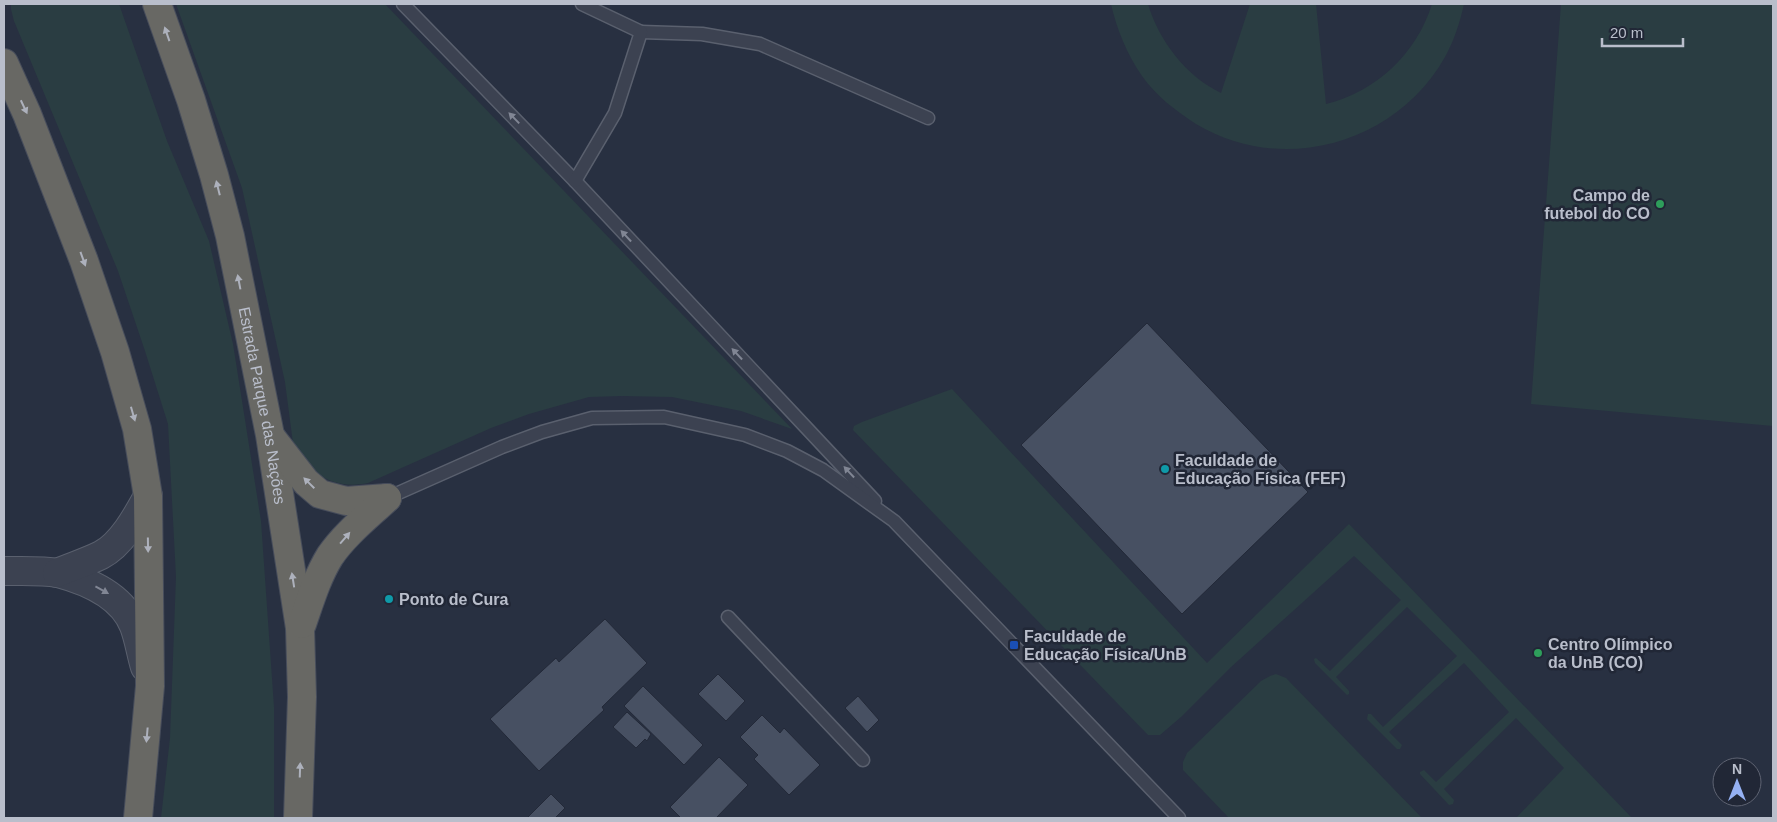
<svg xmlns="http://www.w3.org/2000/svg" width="1777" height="822" viewBox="0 0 1777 822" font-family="Helvetica,sans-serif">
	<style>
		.green { fill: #2a3d42 }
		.building { fill: #475062; stroke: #232938 }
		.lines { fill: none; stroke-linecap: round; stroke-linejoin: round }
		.service-casing { stroke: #5a606e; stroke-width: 15 }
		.tertiary-casing { stroke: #5a606e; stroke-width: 30 }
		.trunk-casing { stroke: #474d5b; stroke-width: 30 }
		.service { stroke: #3c4251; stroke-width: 12 }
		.tertiary { stroke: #3c4251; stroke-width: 28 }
		.trunk { stroke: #686864; stroke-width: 28 }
		.oneway { fill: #adb1bc }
		.oneway2 { fill: #818694 }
		.leisure-dot { fill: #2e9e5b; stroke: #212736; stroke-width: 2 }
		.culture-dot { fill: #0f9aa8; stroke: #212736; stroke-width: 2 }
		.transit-dot { fill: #1a4fb4; stroke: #212736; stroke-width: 2 }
		.labels { text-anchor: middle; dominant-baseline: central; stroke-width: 5; stroke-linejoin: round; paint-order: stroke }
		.poi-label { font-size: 16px; font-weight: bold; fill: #b9becb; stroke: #212736; text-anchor: start }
		.street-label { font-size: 16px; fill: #b9becb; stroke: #212736 }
	</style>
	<rect width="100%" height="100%" fill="#283041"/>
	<!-- green -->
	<g class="green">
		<polygon points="11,4 119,4 167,141 209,241 233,344 261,521 274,707 274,818 161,818 170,738 176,577 168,424 145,351 118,271 14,21 11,9"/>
		<path d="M176,4H385L792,429L741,411L672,397L622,396L589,397L529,414L491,428L368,483C334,490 307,474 293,443L285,382L242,188Z"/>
		<path d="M1111,4H1148C1159,41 1186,76 1221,93L1250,4H1316L1326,104C1376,92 1417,53 1432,4H1464C1460,22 1454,41 1445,57C1396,144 1282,176 1196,124C1176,111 1156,96 1142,76C1127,54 1117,30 1111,4Z"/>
		<polygon points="1561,4 1773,4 1773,426 1531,404"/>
		<polygon points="952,389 1207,663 1349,524 1632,818 1516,818 1564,768 1516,718 1444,789 1454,800 1453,804 1449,805 1420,774 1420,772 1424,770 1436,782 1509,712 1464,663 1389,732 1402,745 1400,749 1397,749 1367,719 1368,714 1371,714 1383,727 1457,656 1407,607 1336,677 1349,691 1349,694 1347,695 1315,663 1314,659 1316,658 1330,671 1401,600 1354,556 1230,668 1181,717 1160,735 1148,735 853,430 854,426 862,422"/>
		<polygon points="1276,674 1286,678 1422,818 1229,818 1183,770 1183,762 1187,753 1261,681 1270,676"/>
	</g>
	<!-- building -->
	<g class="building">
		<polygon points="1147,323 1308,492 1182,614 1021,445"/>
		<polygon points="605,619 647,663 602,707 604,710 539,771 490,719 556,658 559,662"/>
		<polygon points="718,674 745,701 726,721 698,694"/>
		<polygon points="643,686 703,745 684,765 624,706"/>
		<polygon points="858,696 879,720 867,732 845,708"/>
		<polygon points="627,712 651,734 647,741 645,739 636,748 613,727"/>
		<polygon points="762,715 780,733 784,728 820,765 789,795 754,759 758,755 740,737"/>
		<polygon points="719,757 748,785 716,818 681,818 670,807"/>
		<polygon points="551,794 565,808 555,818 527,818"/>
	</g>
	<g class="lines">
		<defs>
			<g id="service">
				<polyline points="403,4 575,181 875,501"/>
				<polyline points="641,32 702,34 760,44 928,118"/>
				<polyline points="575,181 615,113 641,32 582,4"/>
				<polyline points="387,498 502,447 542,432 592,418 664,417 745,435 787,451 823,470 894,521 1179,818"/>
				<polyline points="728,617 863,760"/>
			</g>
			<g id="tertiary">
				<path d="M4,571C20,571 42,570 58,573C88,581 122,595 134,626C139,639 141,654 145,667"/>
				<path d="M57,573C71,567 87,562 101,555C122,544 137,516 148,496"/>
			</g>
			<g id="trunk">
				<path id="s1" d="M157,4L191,100L214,175L230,236L270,435L300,628L302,697L298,818"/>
				<polyline points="4,63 27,114 84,261 115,352 137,429 148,496 150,686 138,818"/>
				<polyline points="271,437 306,482 320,494 346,501 387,498"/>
				<path d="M302,624C310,601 317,577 330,556C345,534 368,516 387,498"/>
			</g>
		</defs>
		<!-- service casing -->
		<use href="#service" class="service-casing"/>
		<!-- tertiary casing -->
		<use href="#tertiary" class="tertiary-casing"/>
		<!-- trunk casing -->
		<use href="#trunk" class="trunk-casing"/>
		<!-- service -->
		<use href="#service" class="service"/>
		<!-- tertiary -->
		<use href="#tertiary" class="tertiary"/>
		<!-- trunk -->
		<use href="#trunk" class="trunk"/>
	</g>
	<!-- one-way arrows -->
	<defs><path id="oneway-solid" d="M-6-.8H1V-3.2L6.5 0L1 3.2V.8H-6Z" transform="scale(1.25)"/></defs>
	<g class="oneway">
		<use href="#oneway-solid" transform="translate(167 34) rotate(-109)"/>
		<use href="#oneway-solid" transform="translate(24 107) rotate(65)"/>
		<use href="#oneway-solid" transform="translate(218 188) rotate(-104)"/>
		<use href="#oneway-solid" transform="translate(83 259) rotate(70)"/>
		<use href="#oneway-solid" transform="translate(239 282) rotate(-101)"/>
		<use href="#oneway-solid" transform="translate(133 414) rotate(74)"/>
		<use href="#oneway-solid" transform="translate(309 483) rotate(-135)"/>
		<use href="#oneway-solid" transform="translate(345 538) rotate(-49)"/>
		<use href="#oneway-solid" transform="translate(148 545) rotate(89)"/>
		<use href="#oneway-solid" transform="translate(293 580) rotate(-99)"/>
		<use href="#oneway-solid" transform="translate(147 735) rotate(95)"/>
		<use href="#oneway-solid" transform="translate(300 770) rotate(-88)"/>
	</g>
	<g class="oneway2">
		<use href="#oneway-solid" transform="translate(514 118) rotate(-134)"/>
		<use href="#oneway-solid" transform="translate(626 236) rotate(-133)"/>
		<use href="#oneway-solid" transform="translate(737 354) rotate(-133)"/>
		<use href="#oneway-solid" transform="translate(849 472) rotate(-133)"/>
		<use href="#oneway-solid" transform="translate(102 590) rotate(29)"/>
	</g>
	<!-- markers -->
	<g class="leisure-dot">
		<circle cx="1660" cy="204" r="5"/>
		<circle cx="1538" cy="653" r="5"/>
	</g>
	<g class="culture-dot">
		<circle cx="1165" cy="469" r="5"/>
		<circle cx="389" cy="599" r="5"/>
	</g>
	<rect class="transit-dot" x="1009" y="640" width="10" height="10" rx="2.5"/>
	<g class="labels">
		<!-- poi labels -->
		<g class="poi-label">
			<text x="1650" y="195" text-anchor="end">Campo de<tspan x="1650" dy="18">futebol do CO</tspan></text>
			<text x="1175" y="460">Faculdade de<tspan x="1175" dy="18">Educação Física (FEF)</tspan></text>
			<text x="399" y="599">Ponto de Cura</text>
			<text x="1024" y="636">Faculdade de<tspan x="1024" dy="18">Educação Física/UnB</tspan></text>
			<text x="1548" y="644">Centro Olímpico<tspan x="1548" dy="18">da UnB (CO)</tspan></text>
		</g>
		<!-- street labels -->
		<g class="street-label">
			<text stroke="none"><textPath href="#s1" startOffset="416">Estrada Parque das Nações</textPath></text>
		</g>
	</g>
	<!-- border -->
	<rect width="1777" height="822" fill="none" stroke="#b9becb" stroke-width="10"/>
	<!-- north arrow -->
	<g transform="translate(1737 782)"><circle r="24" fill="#212736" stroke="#5e6372"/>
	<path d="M0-4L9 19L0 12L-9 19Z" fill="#95b1f3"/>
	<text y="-8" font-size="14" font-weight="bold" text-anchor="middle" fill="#b9becb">N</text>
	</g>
	<!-- scale -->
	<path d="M1602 38v8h81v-8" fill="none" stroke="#b9becb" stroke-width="2.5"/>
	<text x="1610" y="38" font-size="15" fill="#b9becb" stroke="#212736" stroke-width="4" paint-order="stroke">20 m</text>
</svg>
